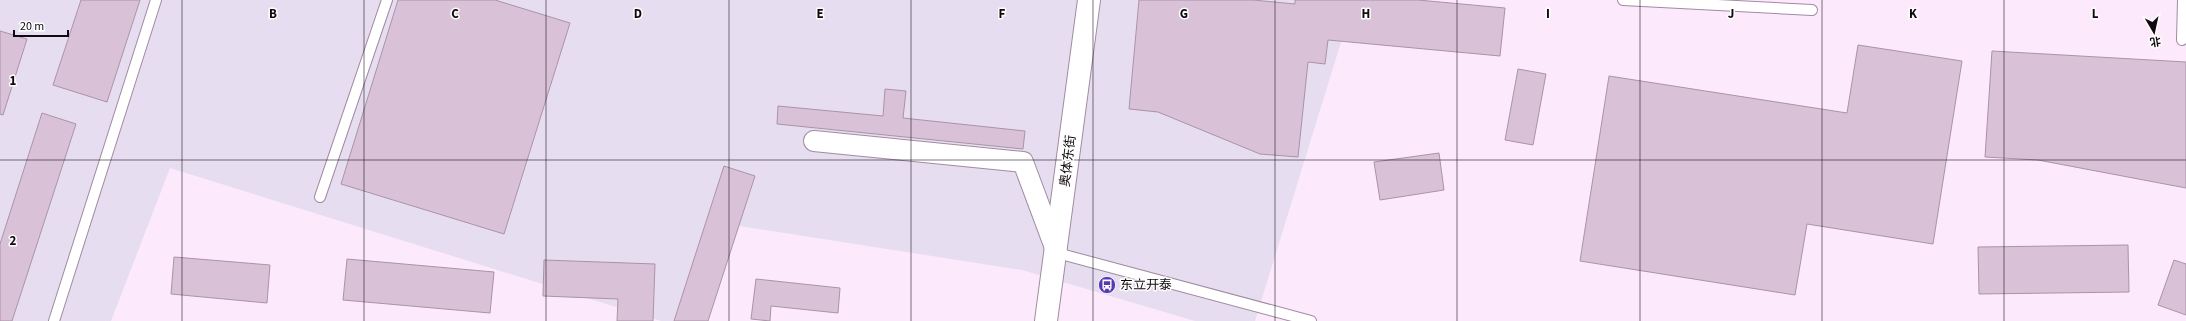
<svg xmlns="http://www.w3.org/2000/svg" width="2186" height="321" viewBox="0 0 2186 321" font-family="'Source Sans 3','Noto Sans SC',sans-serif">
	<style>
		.industrial { fill: #e7ddf1 }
		.building { fill: #d9c1d7; stroke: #aa93a8 }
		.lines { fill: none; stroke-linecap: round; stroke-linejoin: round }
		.service-casing { stroke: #a18ba0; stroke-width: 12 }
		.minor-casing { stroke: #a18ba0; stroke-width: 22 }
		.secondary-casing { stroke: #a18ba0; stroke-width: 24 }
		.service { stroke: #fff; stroke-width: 10 }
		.minor { stroke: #fff; stroke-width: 20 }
		.secondary { stroke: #fff; stroke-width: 22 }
		.grid { fill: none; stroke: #110910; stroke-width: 1; stroke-opacity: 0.55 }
		.labels { text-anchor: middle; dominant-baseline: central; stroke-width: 3; stroke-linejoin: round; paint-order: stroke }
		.street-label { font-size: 13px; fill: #110910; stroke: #fdfdfd }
		.poi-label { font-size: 13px; fill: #110910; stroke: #fdfdfd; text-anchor: start }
		.grid-label { font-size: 13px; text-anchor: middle; font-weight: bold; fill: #110910; stroke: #fdfdfd; stroke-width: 3; stroke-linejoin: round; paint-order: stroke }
	</style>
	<rect width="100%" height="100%" fill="#fce9fb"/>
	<!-- industrial -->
	<polygon class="industrial" points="0,0 1354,0 1255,321 1195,321 1022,270 739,226 703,321 661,321 170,168 111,321 0,321"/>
	<!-- building -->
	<g class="building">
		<polygon points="81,0 140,0 107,102 53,85"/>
		<polygon points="398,0 495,0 570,23 504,234 341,184"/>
		<polygon points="1139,0 1253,0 1295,4 1295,0 1418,0 1505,8 1500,56 1328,40 1325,64 1308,62 1298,157 1260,154 1158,112 1129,109"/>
		<polygon points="0,31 27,39 3,115 0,114"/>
		<polygon points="1858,45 1962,61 1933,244 1807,224 1795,295 1580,261 1609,76 1847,113"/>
		<polygon points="1992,51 2186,62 2186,188 2038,160 1985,157"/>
		<polygon points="1518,69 1546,74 1533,145 1505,140"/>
		<polygon points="885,89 906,91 903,118 1025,131 1023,149 777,124 778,106 883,116"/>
		<polygon points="42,113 76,124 12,321 0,321 0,244"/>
		<polygon points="1439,153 1444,190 1380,200 1374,162"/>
		<polygon points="724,166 755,176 708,321 674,321"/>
		<polygon points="2128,245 2129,292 1979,294 1978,247"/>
		<polygon points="174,257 270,265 267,303 171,294"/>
		<polygon points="347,259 494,272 490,313 343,300"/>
		<polygon points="544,260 655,264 653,321 617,321 618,299 543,296"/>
		<polygon points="2174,260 2186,264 2186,315 2158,305"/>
		<polygon points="756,279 840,288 838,313 771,306 770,321 751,319"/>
	</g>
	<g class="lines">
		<defs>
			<g id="service">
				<polyline points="1623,0 1812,10"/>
				<polyline points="2182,40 2183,0"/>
				<polyline points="320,197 387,0"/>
				<polyline points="1057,253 1311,321"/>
				<polyline points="54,321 156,0"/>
			</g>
			<polyline id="minor" points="814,141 1023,162 1057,253"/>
			<polyline id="secondary" points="1046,321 1089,0"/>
		</defs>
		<!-- service casing -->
		<use href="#service" class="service-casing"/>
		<!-- minor casing -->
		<use href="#minor" class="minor-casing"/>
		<!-- secondary casing -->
		<use href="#secondary" class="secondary-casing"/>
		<!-- service -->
		<use href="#service" class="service"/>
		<!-- minor -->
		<use href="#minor" class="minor"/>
		<!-- secondary -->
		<use href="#secondary" class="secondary"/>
	</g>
	<!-- grid -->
	<path class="grid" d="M182,0V321M364,0V321M546,0V321M729,0V321M911,0V321M1093,0V321M1275,0V321M1457,0V321M1640,0V321M1822,0V321M2004,0V321M0,160H2186"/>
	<!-- icons -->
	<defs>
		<symbol id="bus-disc" viewBox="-11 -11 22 22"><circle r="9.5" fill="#553ab2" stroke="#fdfdfd"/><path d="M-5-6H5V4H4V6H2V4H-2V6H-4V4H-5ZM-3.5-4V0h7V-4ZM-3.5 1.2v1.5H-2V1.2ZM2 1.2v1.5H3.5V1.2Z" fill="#fff"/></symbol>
	</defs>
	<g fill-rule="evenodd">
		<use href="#bus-disc" x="1097" y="275" width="20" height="20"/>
	</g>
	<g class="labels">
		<!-- street labels -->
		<g class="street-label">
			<text transform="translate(1068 161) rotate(-83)">奥体东街</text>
		</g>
		<!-- poi labels -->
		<g class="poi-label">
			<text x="1120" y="285">东立开泰</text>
		</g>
	</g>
	<g class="grid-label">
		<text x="273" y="18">B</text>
		<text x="455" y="18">C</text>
		<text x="638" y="18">D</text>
		<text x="820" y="18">E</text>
		<text x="1002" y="18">F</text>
		<text x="1184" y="18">G</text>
		<text x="1366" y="18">H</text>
		<text x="1548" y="18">I</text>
		<text x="1731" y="18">J</text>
		<text x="1913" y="18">K</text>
		<text x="2095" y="18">L</text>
		<text x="13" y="85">1</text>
		<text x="13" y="245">2</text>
	</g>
	<!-- north arrow -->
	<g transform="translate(2154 32) rotate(171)" stroke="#fdfdfd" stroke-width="3" paint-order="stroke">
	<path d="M0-3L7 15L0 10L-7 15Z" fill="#110910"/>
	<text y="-6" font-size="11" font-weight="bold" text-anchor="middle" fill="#110910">北</text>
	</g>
	<!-- scale -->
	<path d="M14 30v6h54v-6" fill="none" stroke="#110910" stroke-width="2"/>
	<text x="20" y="30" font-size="12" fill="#110910" stroke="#fdfdfd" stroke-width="3" paint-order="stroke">20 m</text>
</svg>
